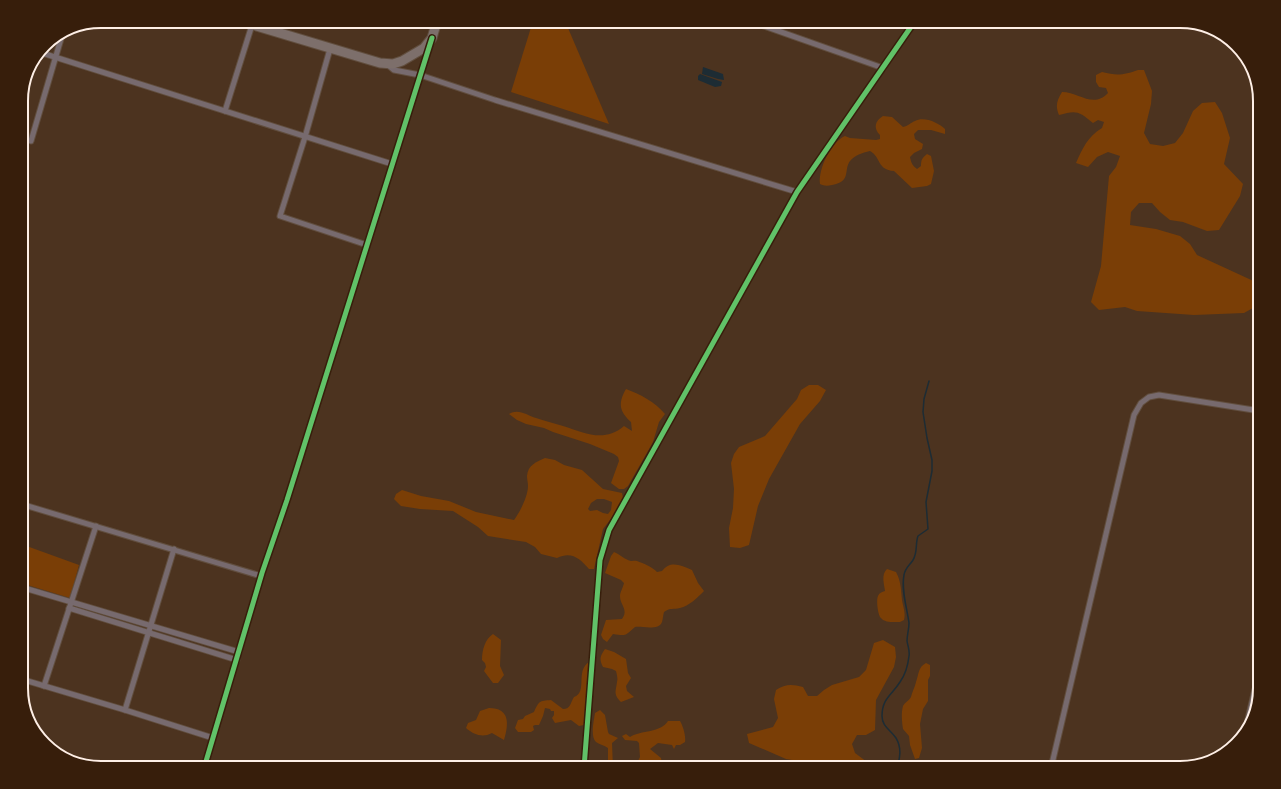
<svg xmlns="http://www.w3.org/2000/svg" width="1281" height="789" viewBox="0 0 1281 789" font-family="'IBM Plex Sans',sans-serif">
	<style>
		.green { fill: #7a3e06; fill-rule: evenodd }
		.water { fill: #1d2c34 }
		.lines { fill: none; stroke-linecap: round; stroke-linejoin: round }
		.stream { stroke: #1d2c34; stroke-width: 1.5 }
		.minor-casing { stroke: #614e3e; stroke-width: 7 }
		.trunk-casing { stroke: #614e3e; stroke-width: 11 }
		.minor { stroke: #776a6e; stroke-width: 5 }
		.trunk { stroke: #7d6f6b; stroke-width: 9 }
		.cycleway-casing { stroke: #371e0b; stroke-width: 8 }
		.cycleway { stroke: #61c268; stroke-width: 5 }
		.rim { fill: none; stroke: #feefe6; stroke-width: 2 }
	</style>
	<rect width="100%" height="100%" fill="#4c331f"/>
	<!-- green -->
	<g class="green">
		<polygon points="533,21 565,21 609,124 511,92"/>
		<path d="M1138,70H1144L1152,91L1151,104L1144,133L1150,144L1163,146L1175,143L1183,133L1193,111L1202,103L1215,102L1222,113L1230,138L1224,164L1243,184L1240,196L1219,230L1207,231L1183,222L1170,220L1160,212L1152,203H1139L1131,212L1130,225L1156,229L1180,236L1190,244L1197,255L1260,284V304L1244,313L1194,315L1137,311L1125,307L1099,310L1091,302L1101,266L1109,176L1116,167L1120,156L1108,152L1097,157L1088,167L1076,163C1082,149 1088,136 1102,128L1104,122L1098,120L1093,123C1079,111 1076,110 1059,115C1055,106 1057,100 1062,92C1079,92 1093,109 1108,93L1106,88L1099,87L1096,82V75L1102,72C1117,76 1124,75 1138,70Z"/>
		<path d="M883,116L892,117L903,127C908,126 910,123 915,121C924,116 939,123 945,129V134L931,130H918L914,134L915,139L923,144L922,149L914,153L910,157C911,163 913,166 917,169L921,166C921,160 922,158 927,154L931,156L934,171L931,184L927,186L912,188L894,171C877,170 881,157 870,151C862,153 855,155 850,161C843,171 852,181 832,185C827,186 824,186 820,184C818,169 831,142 845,136L850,138L876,140L880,139V135C873,128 875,121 883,116Z"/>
		<polygon points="809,385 818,385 826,390 820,401 800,424 769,479 758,506 749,545 740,548 730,547 729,528 733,508 734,489 731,463 734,454 739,447 765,436 797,399 801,390"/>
		<path d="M626,389C641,395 654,401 665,414L659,422L653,442L628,486L624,489H619L611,483L619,461L618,457L614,454L590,444L553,432L544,428L526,424L517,420L509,414C518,408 527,415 536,418C544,421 554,423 563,426C585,433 604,443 624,426L632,431L631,422C619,411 618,403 626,389Z"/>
		<path d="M545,458L555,460L564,465L582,470L603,489L622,493L623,498L618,506L617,511L603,529L594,569H589C580,559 572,551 557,558L541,554L535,547L526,542L488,536L478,527L453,511L420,509L401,506L394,499L396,494L402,490L421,496L449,501L476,512L514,520C520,512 528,496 528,486C528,483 527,479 527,476C528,465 536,462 545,458ZM597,499H604L612,502L611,510L608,514L603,513L597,510L590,511L588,509L591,503Z"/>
		<polygon points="21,544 79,565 70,598 21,583"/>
		<path d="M614,552C619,554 623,558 628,560C632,562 634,560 637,561C643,563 654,568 657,572L662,571C670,560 681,565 692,570L698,583L704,591C697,598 689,606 680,608C673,610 671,607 664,612C663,615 663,619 662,622C659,631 642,626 635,627C625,636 626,636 613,634L607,642L603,639L601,635L606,620L622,619C629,610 620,605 620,596C620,592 623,588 624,583L621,580L605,573L611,556Z"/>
		<path d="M887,569L896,572C901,581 901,590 902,600C903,607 906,613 904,620L900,622C894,622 885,623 881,618C878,616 876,600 878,596C879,593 882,592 885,591C884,583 881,575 887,569Z"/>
		<path d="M493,634L501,640L500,666L504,675L498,683H493L484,671L486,667L485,663L482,660C482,650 485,639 493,634Z"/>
		<path d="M883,640L895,647L896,657L894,667L876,700L875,730L866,735H857L852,744L855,753L871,765L872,768H812L805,762L786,759L749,743L747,734L773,727L778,718L774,699L776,690C785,684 792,684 803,687L808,696H817L824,690L832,685L859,677L866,670L874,643Z"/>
		<path d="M605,649L614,652L626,659L628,673L631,678L626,686L627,691L634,697L621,702C613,694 616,691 617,682C618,679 617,675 616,671L612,669L603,667C599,659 600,656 605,649Z"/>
		<path d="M589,662L587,700L584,725L579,726L571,720L555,723L552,718L554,715V711H551L550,709L545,708L543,716L539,725H535L533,726L534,730L531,732H518L515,728L518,720L523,719L525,716L534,712C539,701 539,701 551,700L563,709C571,709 570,703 574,697C588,692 575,671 589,662Z"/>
		<path d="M926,663L930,665V676L928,680V701L923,709L920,724L922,748L919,758L915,759L910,745L909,736L903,729C902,722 901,713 903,706C905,702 909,701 911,697C912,692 915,687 916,682C919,674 918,667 926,663Z"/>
		<path d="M489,708C510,708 509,724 504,740L492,733C483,738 474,735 466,728L468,723L476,720L480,711Z"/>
		<path d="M600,710L605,715L608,732L609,734L618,738L612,743L613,768H608V748C604,745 600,745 596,742C590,737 594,720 595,713Z"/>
		<path d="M668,721H680C683,726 686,736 685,742L680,745H676L674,749L672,745L658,743L650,749L661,758L662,763L661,768H646L638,761L640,757L639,743L637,741L625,740L622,736L626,734L630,737C641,730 661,733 668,721Z"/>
	</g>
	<!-- water -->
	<g class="water">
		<polygon points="703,67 723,74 724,80 718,79 702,74"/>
		<polygon points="700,74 722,82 721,86 715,87 698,80 698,76"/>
	</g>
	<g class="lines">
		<!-- stream -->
		<path class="stream" d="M897,768C900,758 902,748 896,738C891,730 882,727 882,716C882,698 892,695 900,682C905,675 908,665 909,656C910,651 908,647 907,641C907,635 909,629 909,623C907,608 901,590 904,575C905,568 910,565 913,560C918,552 915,544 918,536L928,529L926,502L932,471V460L927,438L923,412L924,399L929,381"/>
		<defs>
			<g id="minor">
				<polyline points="750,21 883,68"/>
				<polyline points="330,49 305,137 280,216 367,245"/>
				<polyline points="39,52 392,164"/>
				<polyline points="387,64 394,70 420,75 495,100 797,192"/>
				<polyline points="225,111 252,25"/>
				<polyline points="31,141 63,32"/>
				<polyline points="21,504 261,576"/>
				<polyline points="21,587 239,652"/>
				<polyline points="69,608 237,660"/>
				<polyline points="21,679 125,710 213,738"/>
				<polyline points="44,686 96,526"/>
				<polyline points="125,710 174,549"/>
				<polyline points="1245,732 1260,668"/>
				<polyline points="204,768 262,573 287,500 430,44"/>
				<polyline points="584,768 600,560 609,530 797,192 915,21"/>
				<polyline points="1051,768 1134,415 1141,403 1149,397 1159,395 1260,411"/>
			</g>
			<polyline id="trunk" points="240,21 380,63 393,64 402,61 424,48 432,38 437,21"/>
		</defs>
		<!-- minor casing -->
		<use href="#minor" class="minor-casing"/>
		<!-- trunk casing -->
		<use href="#trunk" class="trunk-casing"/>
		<!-- minor -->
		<use href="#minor" class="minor"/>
		<!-- trunk -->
		<use href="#trunk" class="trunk"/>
		<defs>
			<g id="cycleway">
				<polyline points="204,768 262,573 287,500 432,38"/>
				<polyline points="584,768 600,560 609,530 797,192 915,21"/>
			</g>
		</defs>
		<!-- cycleway casing -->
		<use href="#cycleway" class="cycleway-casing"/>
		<!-- cycleway -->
		<use href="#cycleway" class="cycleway"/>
	</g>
	<!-- crop -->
	<path d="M0 0H1281V789H0ZM101 28H1180A73 73 0 0 1 1253 101V688A73 73 0 0 1 1180 761H101A73 73 0 0 1 28 688V101A73 73 0 0 1 101 28Z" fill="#371e0b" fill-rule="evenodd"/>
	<path class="rim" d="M101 28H1180A73 73 0 0 1 1253 101V688A73 73 0 0 1 1180 761H101A73 73 0 0 1 28 688V101A73 73 0 0 1 101 28Z"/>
</svg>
